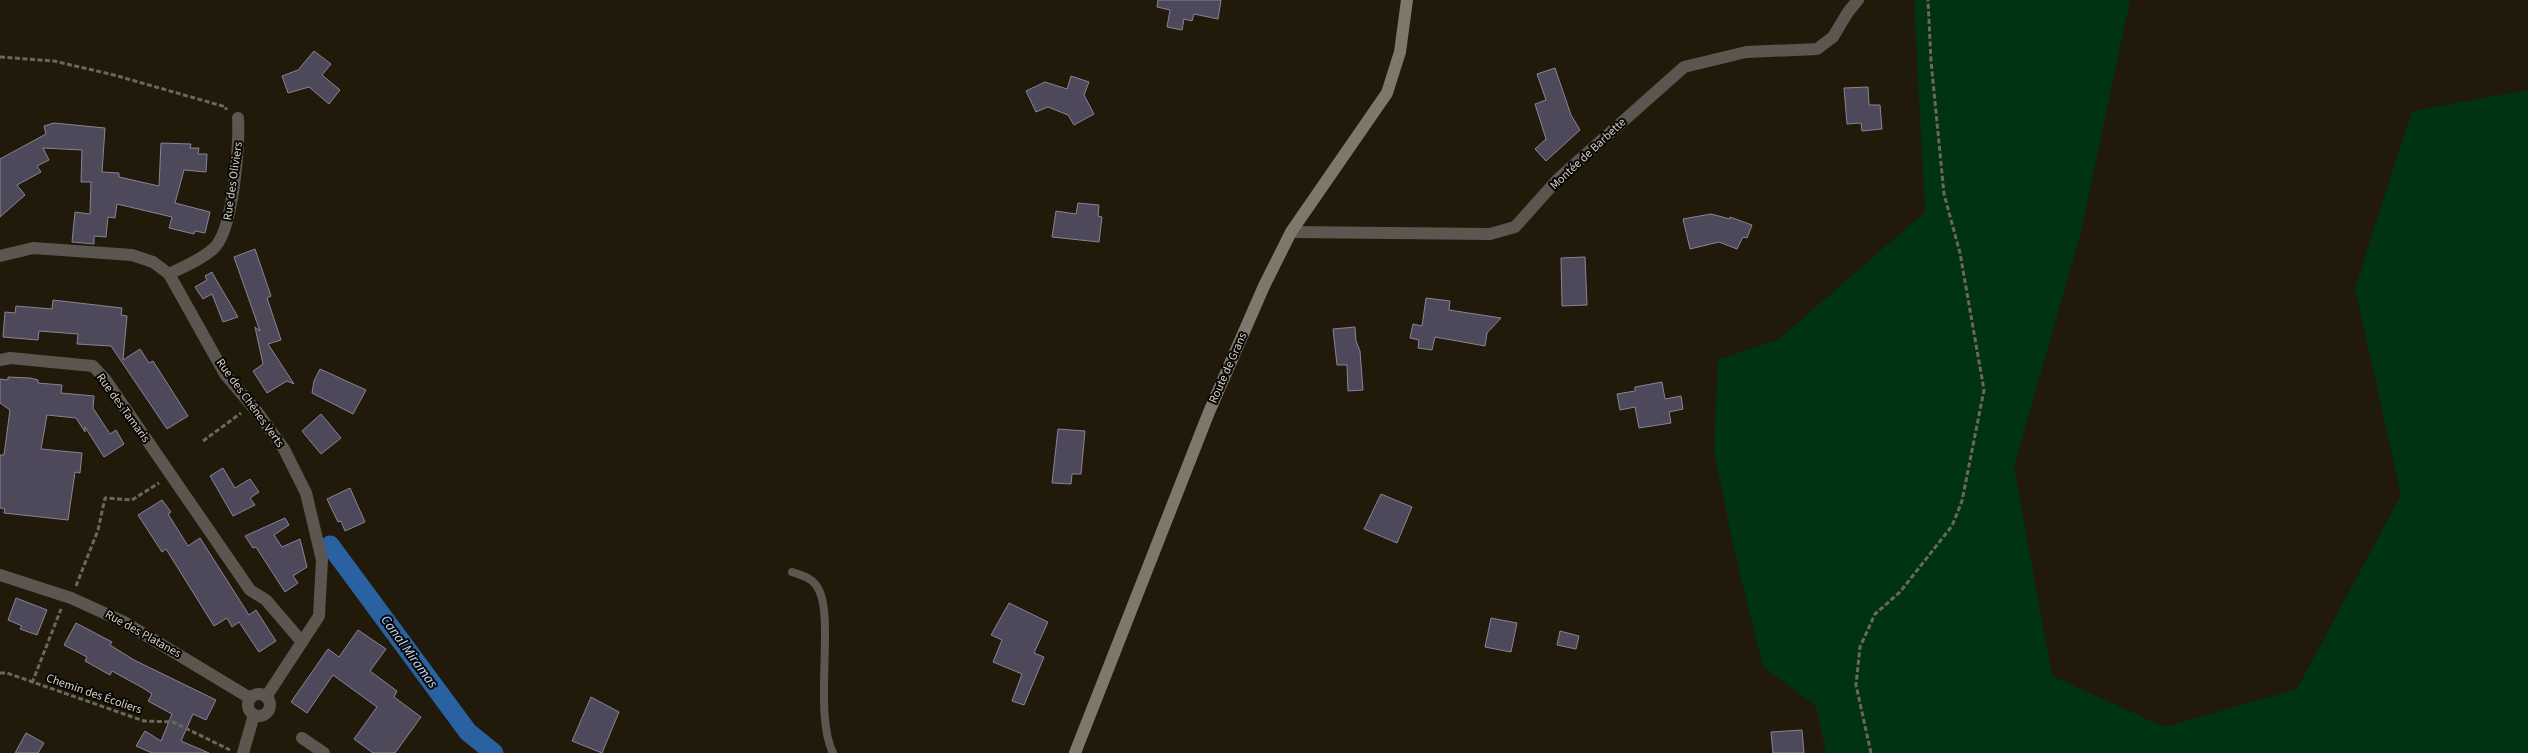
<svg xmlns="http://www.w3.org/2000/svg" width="2528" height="753" viewBox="0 0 2528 753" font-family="'Source Sans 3',sans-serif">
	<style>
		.green { fill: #031 }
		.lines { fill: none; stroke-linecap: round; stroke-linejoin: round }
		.canal { stroke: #2961a1; stroke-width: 19 }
		.building { fill: #4d495b; stroke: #888497 }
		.path { stroke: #6d6759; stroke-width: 3; stroke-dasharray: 5 2.5; stroke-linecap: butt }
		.lane { stroke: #5b564f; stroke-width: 8 }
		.street { stroke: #5b564f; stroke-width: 12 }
		.secondary { stroke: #80776c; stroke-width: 12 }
		.labels { text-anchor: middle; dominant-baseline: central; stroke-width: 4; stroke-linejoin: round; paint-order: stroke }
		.street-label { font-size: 12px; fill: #d7d2c8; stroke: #080602 }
		.water-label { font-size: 14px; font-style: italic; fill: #bad7fc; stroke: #080602 }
	</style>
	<rect width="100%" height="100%" fill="#211a0a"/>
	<!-- green -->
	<polygon class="green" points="1914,0 2130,0 2081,232 2014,467 2052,676 2165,727 2297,689 2401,495 2355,288 2412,111 2528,90 2528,753 1826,753 1816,706 1763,667 1735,554 1714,451 1718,360 1779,339 1925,212"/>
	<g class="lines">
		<!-- canal -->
		<polyline class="canal" points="330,545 468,732 494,753"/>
	</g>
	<!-- building -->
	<g class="building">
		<polygon points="1158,0 1221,0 1218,19 1194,14 1192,21 1184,19 1182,30 1167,27 1170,10 1157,7"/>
		<polygon points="314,51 331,64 322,75 340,90 329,104 309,87 288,93 282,76 298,70"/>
		<polygon points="1555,68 1571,115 1580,130 1546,161 1535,149 1546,139 1535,104 1546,100 1537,74"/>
		<polygon points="1071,76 1089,82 1084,95 1094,114 1074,125 1068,115 1048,107 1036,112 1026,91 1045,82 1067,89"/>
		<polygon points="1868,87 1869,105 1880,105 1882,129 1862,131 1861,123 1847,124 1844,88"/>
		<polygon points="54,123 105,128 102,172 119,173 119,177 159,186 161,143 191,144 190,148 199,148 198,154 207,154 206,172 184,170 175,203 210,212 205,233 195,231 194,234 169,228 172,217 117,204 115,218 108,217 106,237 94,236 94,244 72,242 75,212 90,214 91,182 81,182 82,150 43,148 49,160 37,166 41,172 17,185 25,195 0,217 0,159 46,134 44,126"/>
		<polygon points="1078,203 1099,205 1098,216 1102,217 1099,242 1052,237 1056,211 1076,214"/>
		<polygon points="1711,214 1730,219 1730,217 1752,225 1747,238 1743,237 1737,249 1719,242 1690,249 1683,219"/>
		<polygon points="255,249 271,296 267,298 281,340 268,344 294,384 287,381 267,393 253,371 263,364 255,327 260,331 234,257"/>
		<polygon points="1585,257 1587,305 1562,306 1561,258"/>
		<polygon points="212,272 214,276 238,317 223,322 212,294 203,299 195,287 207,280 205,276"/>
		<polygon points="1426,298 1450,301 1449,310 1501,318 1487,333 1485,346 1435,337 1432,350 1418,348 1419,340 1410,338 1413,324 1422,326"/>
		<polygon points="53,300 122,308 121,315 127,316 123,360 140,349 149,363 153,361 188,416 167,429 111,346 77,344 78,334 39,331 38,340 3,337 5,312 15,313 16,306 52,309"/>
		<polygon points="1355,327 1356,341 1360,351 1363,390 1348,391 1347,365 1337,365 1333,329"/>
		<polygon points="320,369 366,390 353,414 312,393 314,381"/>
		<polygon points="8,377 30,378 38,380 38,383 62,385 61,393 94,396 93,408 110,434 116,430 124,444 104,457 85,427 85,432 76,418 47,415 41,449 82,453 80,473 75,472 68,520 4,513 5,509 0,508 0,455 4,455 10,410 0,403 0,379 8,380"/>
		<polygon points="1662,382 1665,399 1681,396 1683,409 1669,412 1671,423 1639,428 1635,407 1620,410 1617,394 1635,391 1635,387"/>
		<polygon points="321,414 341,438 321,454 302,431"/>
		<polygon points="1058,429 1085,431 1081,474 1072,474 1071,484 1052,483"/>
		<polygon points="223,468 235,488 250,479 259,492 250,498 255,505 233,516 210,476"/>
		<polygon points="350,488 365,522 345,531 341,521 338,522 327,499"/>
		<polygon points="1381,494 1412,507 1397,543 1364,529"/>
		<polygon points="162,500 171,512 168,514 188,546 200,538 249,615 256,610 276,641 259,652 239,622 232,627 227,618 214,626 166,549 162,552 138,515"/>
		<polygon points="285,518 289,525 274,535 282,547 300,539 307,567 293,576 298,583 285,592 256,547 253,548 245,536"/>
		<polygon points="16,598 47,610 37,635 20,629 22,626 8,620"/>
		<polygon points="1009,603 1048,622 1034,653 1044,657 1024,705 1012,701 1022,674 993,662 1002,640 991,635"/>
		<polygon points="1491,618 1517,623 1511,652 1485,647"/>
		<polygon points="76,623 112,642 110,645 134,660 216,700 206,720 193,714 181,741 209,753 152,753 136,746 145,731 161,741 172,714 148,701 152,694 143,688 112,671 110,675 85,661 87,657 64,645"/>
		<polygon points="358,630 386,649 370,671 397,691 394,697 421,717 395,753 373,753 354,739 377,707 333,675 307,713 291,702 328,649 339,657"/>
		<polygon points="1560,631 1579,636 1576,649 1557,645"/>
		<polygon points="591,697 619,712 602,753 572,741"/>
		<polygon points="1802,730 1804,753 1773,753 1771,732"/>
		<polygon points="26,733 44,743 38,753 15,753"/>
	</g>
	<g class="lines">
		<!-- path -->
		<g class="path">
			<polyline points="0,57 54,61 114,75 226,107 226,110"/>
			<polyline points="203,441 241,413"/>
			<polyline points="76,586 98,530 105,498 132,500 159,483"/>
			<polyline points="0,673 7,673 144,721 173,722 230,750"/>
			<polyline points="32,683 61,609"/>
			<polyline points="1871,753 1856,685 1860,647 1875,614 1900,592 1952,526 1962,501 1984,390 1960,253 1944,194 1931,61 1928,0"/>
		</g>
		<!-- lane -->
		<path class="lane" d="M792,572C801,575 810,577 816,585C837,612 812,710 833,753"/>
		<!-- street -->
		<g class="street">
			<polyline points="1291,232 1490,234 1515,227 1558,179 1684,67 1746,52 1817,49 1833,37 1848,12 1858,0"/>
			<polyline points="0,256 33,248 132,255 153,262 169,274 225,374 258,413 284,449 306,493 322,560 319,616 266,697"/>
			<path d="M169,274C183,267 201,260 213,249C233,233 240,144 238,118"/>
			<polyline points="0,360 10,358 93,366 105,379 250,590 266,600 302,642"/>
			<polyline points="0,575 71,598 124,622 250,698"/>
			<circle cx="259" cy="705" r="11"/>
			<polyline points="302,738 324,753"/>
			<polyline points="243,753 254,715"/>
		</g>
		<!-- secondary -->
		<polyline class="secondary" points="1075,753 1209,412 1264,286 1291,232 1387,93 1400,52 1407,0"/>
	</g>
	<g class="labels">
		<!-- street labels -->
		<g class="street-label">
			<text transform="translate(1588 154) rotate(-43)">Montée de Barbette</text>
			<text transform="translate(233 181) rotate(-82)">Rue des Oliviers</text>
			<text transform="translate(1228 368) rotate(-66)">Route de Grans</text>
			<text transform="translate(250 403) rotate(54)">Rue des Chênes Verts</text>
			<text transform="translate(123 408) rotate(54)">Rue des Tamaris</text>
			<text transform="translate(143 634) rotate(29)">Rue des Platanes</text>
			<text transform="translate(94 694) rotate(19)">Chemin des Écoliers</text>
		</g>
		<!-- water labels -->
		<g class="water-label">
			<text transform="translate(409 652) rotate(54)">Canal Miramas</text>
		</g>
	</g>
</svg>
